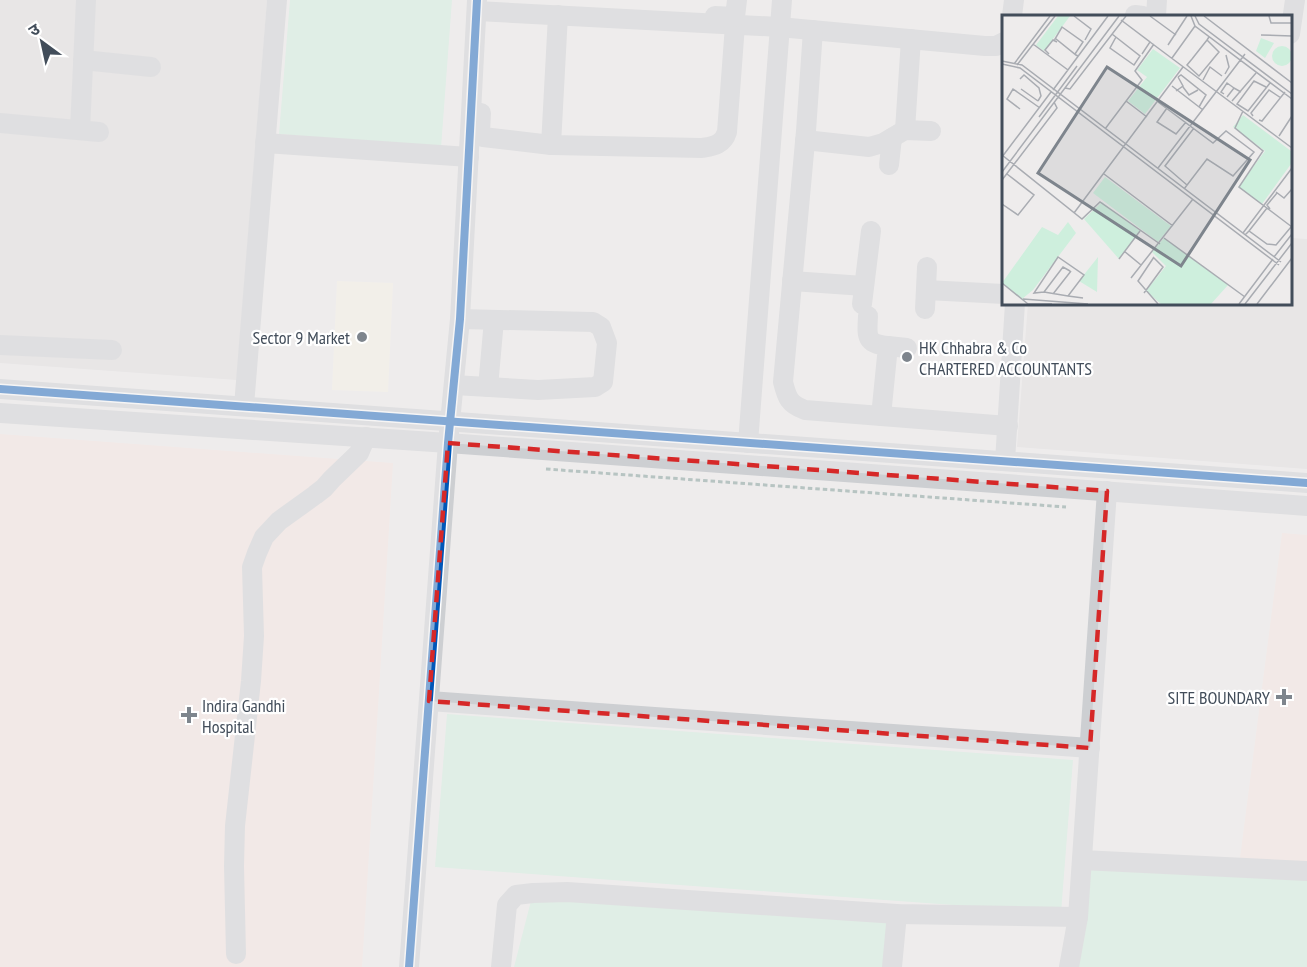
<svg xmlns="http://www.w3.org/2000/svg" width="1307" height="967" viewBox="0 0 1307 967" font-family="'PT Sans Narrow','Noto Sans Devanagari',sans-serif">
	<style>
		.commercial { fill: #f6f2e5 }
		.education { fill: #dfddde }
		.medical { fill: #f6e4e0 }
		.green { fill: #ceefdd }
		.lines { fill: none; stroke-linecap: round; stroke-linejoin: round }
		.path { stroke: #b7c4c2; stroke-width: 3; stroke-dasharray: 4.5 3; stroke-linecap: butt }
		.minor { stroke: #cdcfd2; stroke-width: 20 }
		.cycleway-casing { stroke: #fff; stroke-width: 11 }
		.cycleway { stroke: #0057b8; stroke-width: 8 }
		.marked { fill: none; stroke: #d62828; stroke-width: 4.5; stroke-dasharray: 12 8; stroke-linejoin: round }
		.poi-dot { fill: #7e858d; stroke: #fff; stroke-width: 2 }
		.labels { text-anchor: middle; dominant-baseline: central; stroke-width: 4.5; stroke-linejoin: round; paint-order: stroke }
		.poi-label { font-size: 18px; fill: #424d5a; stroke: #fff; text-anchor: end }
		.inset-road { fill: none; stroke: #a9acb2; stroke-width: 1.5 }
		.view { fill: #7e858d; fill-opacity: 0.15; stroke: #7e858d; stroke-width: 3 }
		.inset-edge { fill: none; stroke: #424d5a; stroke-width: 3 }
	</style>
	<rect width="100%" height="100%" fill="#eeecec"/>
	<!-- commercial -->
	<polygon class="commercial" points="337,281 393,283 388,392 332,390"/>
	<!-- education -->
	<g class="education">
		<polygon points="0,0 267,0 237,380 0,363"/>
		<polygon points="1291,238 1307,239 1307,469 1017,447 1028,303 1290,303"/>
	</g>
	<!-- medical -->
	<g class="medical">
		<polygon points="0,434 393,463 362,967 0,967"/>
		<polygon points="1282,533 1307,535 1307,862 1240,858"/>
	</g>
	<!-- green -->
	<g class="green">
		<polygon points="290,0 452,0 441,148 279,134"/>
		<polygon points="447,714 1073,760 1061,913 435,867"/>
		<polygon points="1082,860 1307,873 1307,967 1067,967"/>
		<polygon points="533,893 897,914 893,967 514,967"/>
	</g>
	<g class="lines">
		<!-- path -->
		<polyline class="path" points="546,469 1066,507"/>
		<!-- minor -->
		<g class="minor">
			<polyline points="477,11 779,27 985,46 996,46 1004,42"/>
			<path d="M558,15L551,145L702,148C713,146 723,145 727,132L735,25"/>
			<polyline points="1135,15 1143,16"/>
			<polyline points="715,16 735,17 737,0"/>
			<polyline points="1012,16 1014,0"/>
			<polyline points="1156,16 1157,0"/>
			<path d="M813,30L806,131L783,382C787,398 789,404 805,410L1008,426"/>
			<polyline points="1290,34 1295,0"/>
			<polyline points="83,60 151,67"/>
			<polyline points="481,113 480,133 480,136 483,137 551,145"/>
			<polyline points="0,123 99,132"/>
			<polyline points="80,130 86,0"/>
			<polyline points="905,130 911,39"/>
			<polyline points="805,140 869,147 883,143 905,130 931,131"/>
			<polyline points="265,143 469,157"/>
			<polyline points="889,165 892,138"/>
			<polyline points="792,281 864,286"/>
			<polyline points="926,290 1004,294"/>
			<polyline points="862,304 871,231"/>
			<polyline points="925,309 927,267"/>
			<path d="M868,316C867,336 865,344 888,346L881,416"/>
			<polyline points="0,345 112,350"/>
			<polyline points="888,346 907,348"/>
			<polyline points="454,385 538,390 595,387 603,382 607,343 601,327 593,322 460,319"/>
			<polyline points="488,387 494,320"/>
			<polyline points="0,389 1307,483"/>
			<polyline points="244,406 277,0"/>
			<polyline points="0,413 448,443 1307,506"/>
			<polyline points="748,443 782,0"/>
			<polyline points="1005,461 1015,303"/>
			<polyline points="429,701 1090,748"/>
			<polyline points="1082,860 1307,871"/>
			<polyline points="236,954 234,866 235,826 251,681 254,636 252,567 257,553 264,537 279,521 315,495 324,488 332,479 359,453 366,437"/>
			<polyline points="409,967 448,443 460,319 477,0"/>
			<polyline points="501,967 507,905 516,895 533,893 567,892 897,914 1078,917"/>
			<polyline points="892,967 897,914"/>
			<polyline points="1069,967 1078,917 1107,491"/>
		</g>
		<defs>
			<g id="cycleway">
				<polyline points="0,389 1307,483"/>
				<polyline points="409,967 448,443 460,319 477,0"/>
			</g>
		</defs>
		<!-- cycleway casing -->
		<use href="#cycleway" class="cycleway-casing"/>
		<!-- cycleway -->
		<use href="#cycleway" class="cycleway"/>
	</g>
	<!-- marked area -->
	<path d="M0 0H1307V967H0ZM448,443L1107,491L1090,748L429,701Z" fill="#eeecec" fill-opacity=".55" fill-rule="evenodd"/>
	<path class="marked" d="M448,443L1107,491L1090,748L429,701Z"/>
	<!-- markers -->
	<g class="poi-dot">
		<circle cx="362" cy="337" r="6"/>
		<circle cx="907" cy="357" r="6"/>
		<path d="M1281 688h6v6h6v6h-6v6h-6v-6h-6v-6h6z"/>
		<path d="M186 706h6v6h6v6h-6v6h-6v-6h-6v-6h6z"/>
	</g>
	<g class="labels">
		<!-- poi labels -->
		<g class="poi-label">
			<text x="350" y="337">Sector 9 Market</text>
			<text x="919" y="347" text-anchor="start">HK Chhabra &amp; Co<tspan x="919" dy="21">CHARTERED ACCOUNTANTS</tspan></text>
			<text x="1270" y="697">SITE BOUNDARY</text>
			<text x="202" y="705" text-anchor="start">Indira Gandhi<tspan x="202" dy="21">Hospital</tspan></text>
		</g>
	</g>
	<!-- overview -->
	<g transform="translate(1002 15)">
		<rect width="290" height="290" fill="#eeecec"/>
		<path d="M56,1H68L42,36L34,30ZM259,23L272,28L263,43L254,36ZM270 41a10 10 0 1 1 20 0a10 10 0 1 1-20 0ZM151,34L178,53L143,99L126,86L145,62L135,55ZM241,100L289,136V149L260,189L236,172L263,136L231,112ZM103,162L169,211L156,227L91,178ZM100,187L138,216L117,244L82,204ZM66,207L74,218L31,275L20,284L0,268L40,212L56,220ZM162,223L226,270L209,289H159L144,276L164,251L150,237ZM96,242L95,277L77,266Z" fill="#ceefdd"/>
		<path class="inset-road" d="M72,1L89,14L83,25M148,1L174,20M189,1L193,11L290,84M193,1L197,9L290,79M202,1L290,68M267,1L269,8H290M119,5L148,27L140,39M110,19L138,41L132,50L108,33L114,22M259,20L290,21M205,25L217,37L197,61L185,50L190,44L205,25L207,22M148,27L290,133M31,29L66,55M166,30L185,1M47,39L43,35L51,25L55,27M73,39L81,27L60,12L53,24H54L74,40L76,41M170,43L193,11M0,46L20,50L279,247M0,49L18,53L277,250M12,49L48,1M15,50L53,1M223,59L227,52L224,40M176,62L179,60L204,80L197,92M18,64L22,60L37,73L39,81L36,86M201,65L208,52L220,61M170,71L201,95M181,72L187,80L196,75M264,72L252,66L235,89L246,96L268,68M63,73L68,74L124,1M19,74L36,86M51,75L106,1M174,76L181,71L176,62M222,79L219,77L225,68L232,73M225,82L232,73L239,77M124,86L145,102M230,86L254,58M156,87L211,128L224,116L252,137L231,161L205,144L182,174M165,93L155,107L174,119L184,107M18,94L5,84L11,74L38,93M241,96L233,113L261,136L237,172L290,212M251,101L249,98L267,75L279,83M37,102L75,51M257,105L260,106L283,77M103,114L140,65L133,56L152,29M277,121L290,101M0,140L80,204L98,187L158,229M0,142L49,77M156,153L243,39M0,157L117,1M102,159L171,211M0,165L55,93L52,87M185,170L163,151L192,113M274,177L282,183L290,174M0,189L16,200L32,180L5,159M268,194L265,190L275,178M72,198L181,52M247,216L265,193M241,218L290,153M243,220L247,216L265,229L274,230L289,212M162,223L243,282M122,236L139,250M152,242L136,266L156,289M272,242L290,219M117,244L138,216M129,263L191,184M0,268L26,289M42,277L61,252L68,256M142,278L161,252L151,242M51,279L69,256M66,281L82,260L56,242L32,278L42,277L66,281L81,283M21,284L86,289M26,289H50M237,289L271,244M243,289L290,228M255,289L290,243"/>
		<path class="view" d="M105,52L248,145L179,251L36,158Z"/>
		<rect width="290" height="290" class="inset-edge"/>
	</g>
	<!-- north arrow -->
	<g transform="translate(42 42) rotate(327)" stroke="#ffffff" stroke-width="4.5" paint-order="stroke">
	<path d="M0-4.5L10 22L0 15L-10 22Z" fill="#424d5a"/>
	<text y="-9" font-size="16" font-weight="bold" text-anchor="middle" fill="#424d5a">उ</text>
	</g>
</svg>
